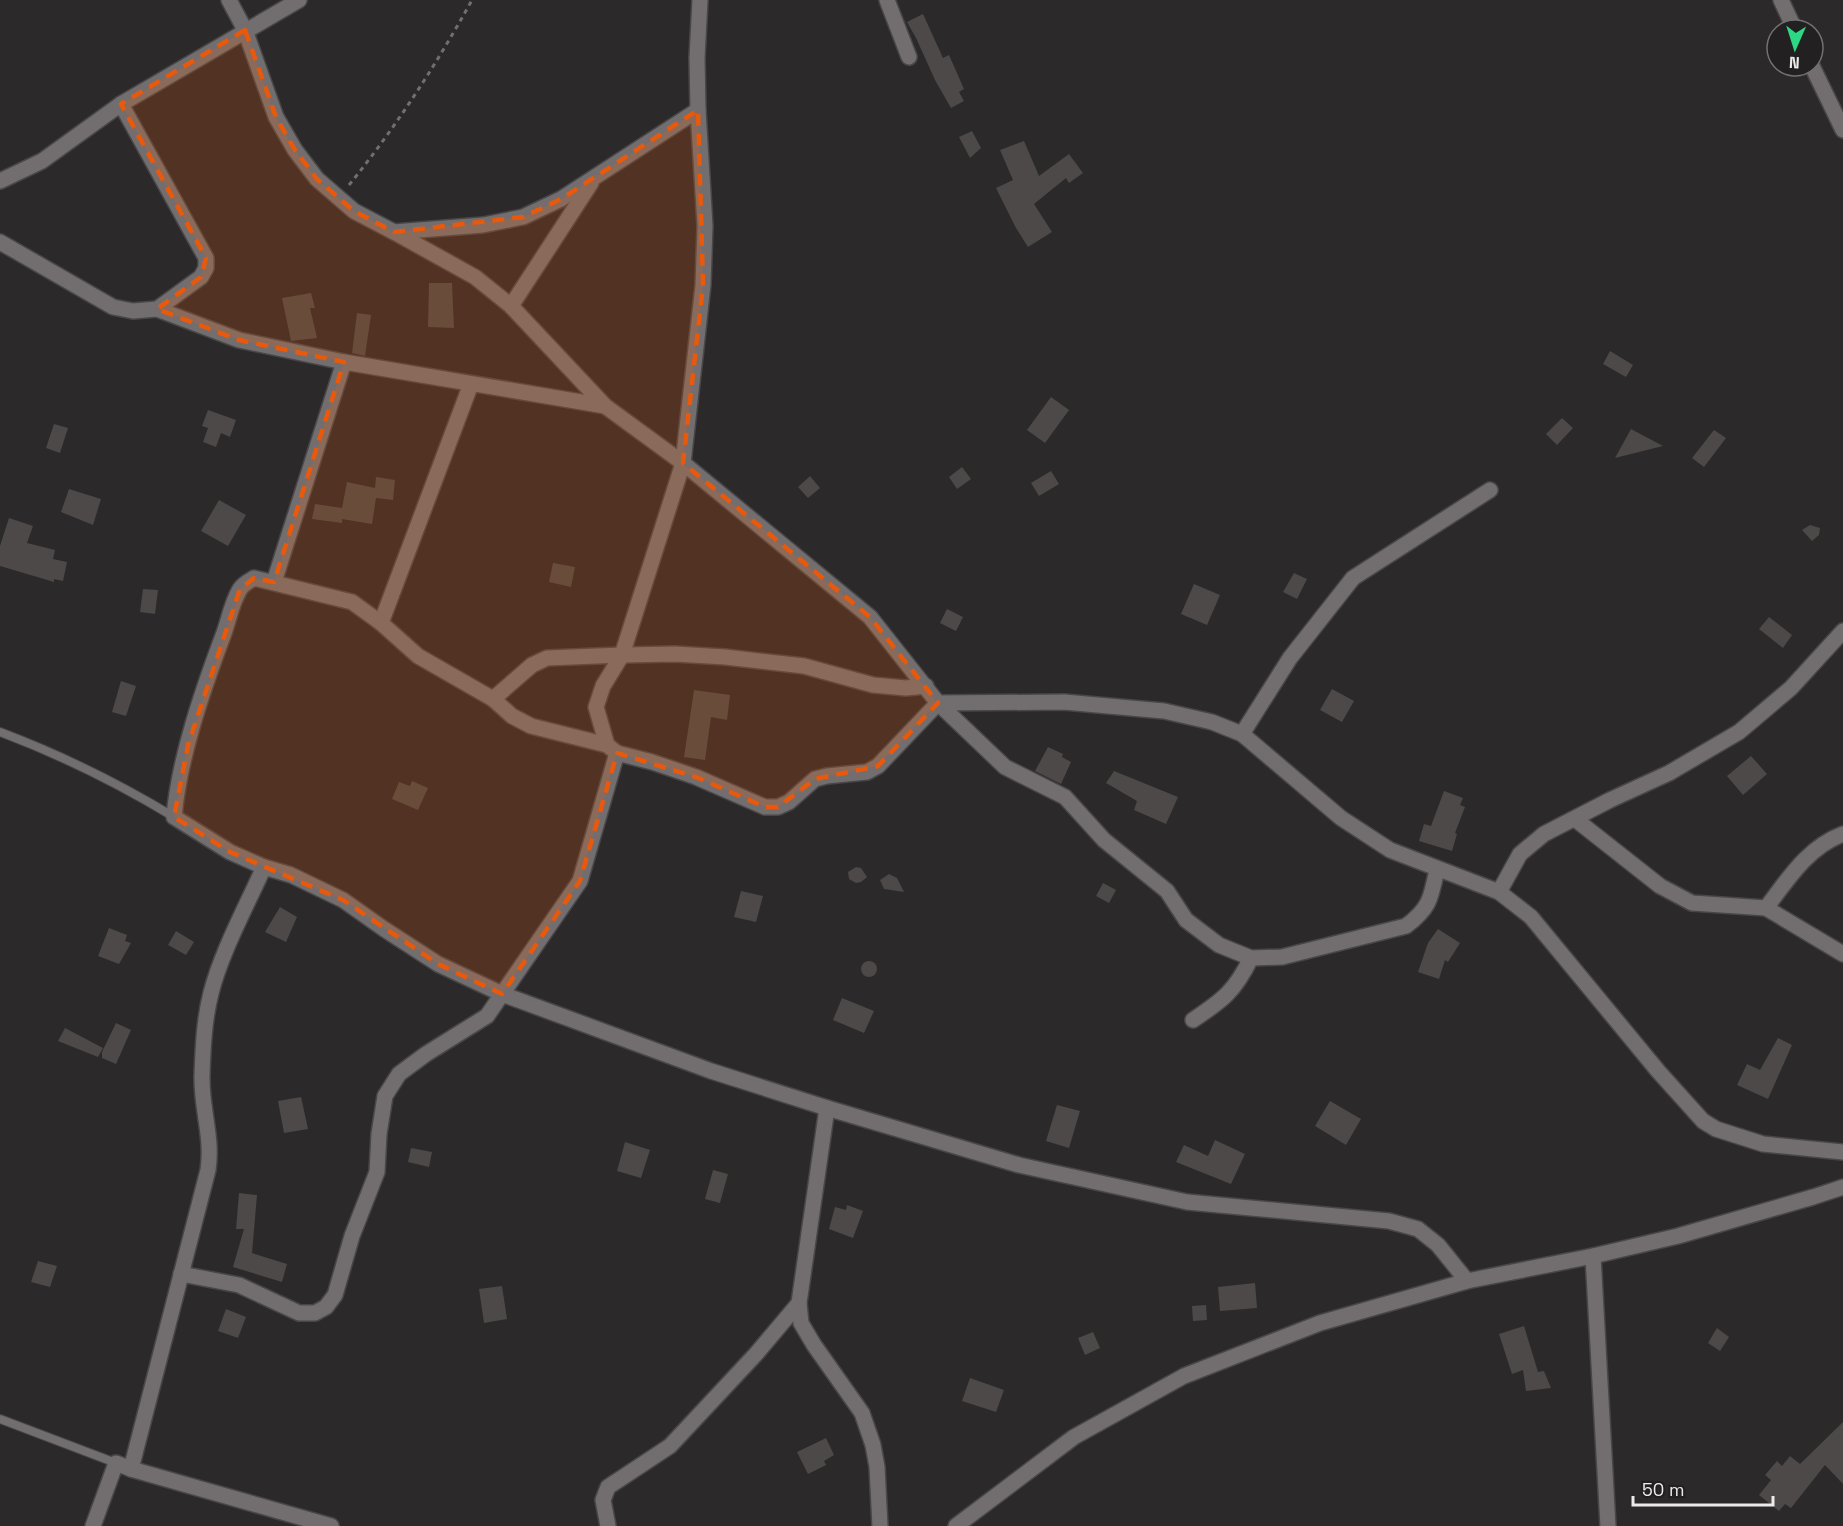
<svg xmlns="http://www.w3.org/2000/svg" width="1843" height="1526" viewBox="0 0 1843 1526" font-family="'Space Grotesk',sans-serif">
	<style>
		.building { fill: #4c4948 }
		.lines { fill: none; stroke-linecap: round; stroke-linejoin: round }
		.lane-casing { stroke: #484647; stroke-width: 10 }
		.street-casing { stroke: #484647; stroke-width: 18 }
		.path { stroke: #716f70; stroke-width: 3; stroke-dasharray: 4.5 4.5; stroke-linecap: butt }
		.lane { stroke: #726e70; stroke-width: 8 }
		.street { stroke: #726e70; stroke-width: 15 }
		.marked { fill: #e8590c; fill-opacity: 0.2; stroke: #e8590c; stroke-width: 4.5; stroke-dasharray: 12 8; stroke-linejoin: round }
	</style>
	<rect width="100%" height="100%" fill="#2c292a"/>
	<!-- building -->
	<g class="building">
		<polygon points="923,14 943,58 949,55 964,89 959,92 964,101 951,108 935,80 916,38 907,22"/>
		<polygon points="972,131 981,148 970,158 959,137"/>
		<polygon points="1024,141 1039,176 1069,154 1083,173 1069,183 1066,178 1034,204 1052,232 1028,247 1016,228 996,188 1013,180 1000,150"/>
		<polygon points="429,283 452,283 454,328 428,327"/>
		<polygon points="311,293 315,308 310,308 317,338 291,341 282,298"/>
		<polygon points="357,313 371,315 365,356 352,353"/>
		<polygon points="1610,351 1633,365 1626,377 1603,364"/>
		<polygon points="1051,397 1069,410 1045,443 1027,430"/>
		<polygon points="208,410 236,420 230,437 221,433 216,447 203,442 208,428 202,426"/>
		<polygon points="1562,418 1573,428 1557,445 1546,434"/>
		<polygon points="54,424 68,428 60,453 46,448"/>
		<polygon points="1631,429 1663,446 1615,458"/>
		<polygon points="1714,430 1726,438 1704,467 1692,458"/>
		<polygon points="962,467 971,479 957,489 949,477"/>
		<polygon points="1051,471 1059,484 1039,496 1031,483"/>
		<polygon points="810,476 820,488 808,498 798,487"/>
		<polygon points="376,477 395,480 393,500 376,498 372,524 342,519 342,523 312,519 315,504 342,508 347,482 375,488"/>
		<polygon points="69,489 101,499 93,525 61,512"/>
		<polygon points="219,500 246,515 228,546 201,531"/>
		<polygon points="9,518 33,526 27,543 55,550 53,559 67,562 63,581 54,579 54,582 0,566 0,546"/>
		<polygon points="1810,525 1820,528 1819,535 1812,541 1802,530"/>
		<polygon points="553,563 575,567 571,587 549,582"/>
		<polygon points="1294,573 1307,579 1297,599 1283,592"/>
		<polygon points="1194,584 1220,595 1207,625 1181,614"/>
		<polygon points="143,589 158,590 155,614 140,612"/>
		<polygon points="947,609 963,617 956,631 940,623"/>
		<polygon points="1769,617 1792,635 1783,648 1759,629"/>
		<polygon points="121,681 136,686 126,716 112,712"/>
		<polygon points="1332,689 1354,701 1342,722 1320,710"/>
		<polygon points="694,690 730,695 727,720 711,717 705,760 684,757"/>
		<polygon points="1048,747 1063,754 1062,757 1071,762 1061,784 1035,771"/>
		<polygon points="1751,756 1767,774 1743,795 1727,776"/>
		<polygon points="1114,771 1178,797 1166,824 1134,810 1137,801 1106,783"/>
		<polygon points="412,781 428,788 418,810 392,799 399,782 410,786"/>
		<polygon points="1444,791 1463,798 1460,805 1465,807 1455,833 1457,834 1452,851 1419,841 1424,824 1431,826"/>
		<polygon points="856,867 861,868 867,877 861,882 856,883 849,879 848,872"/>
		<polygon points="889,874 897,878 904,892 884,889 880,880"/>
		<polygon points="1103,883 1116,890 1109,903 1096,896"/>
		<polygon points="741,891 763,896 756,922 734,917"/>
		<polygon points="280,907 297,917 286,942 265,932"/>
		<polygon points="109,928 127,935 125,941 131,943 119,964 98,956"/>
		<polygon points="1438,929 1460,943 1448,962 1445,960 1439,979 1418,972 1428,943"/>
		<polygon points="176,931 194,942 186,955 168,945"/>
		<circle cx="869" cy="969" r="8"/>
		<polygon points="842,998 874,1011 864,1033 833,1020"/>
		<polygon points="116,1023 131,1030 116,1064 102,1058 102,1052"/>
		<polygon points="65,1028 103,1048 98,1057 58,1041"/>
		<polygon points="1778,1038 1792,1045 1768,1099 1737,1085 1747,1064 1760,1070"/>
		<polygon points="301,1097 308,1129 284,1133 278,1101"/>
		<polygon points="1330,1101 1361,1119 1346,1145 1315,1126"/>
		<polygon points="1057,1105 1080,1111 1069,1148 1046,1141"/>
		<polygon points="1215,1140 1245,1154 1231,1184 1176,1162 1184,1145 1208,1156"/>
		<polygon points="625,1142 650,1150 641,1178 617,1171"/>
		<polygon points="411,1148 432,1152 429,1167 408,1162"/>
		<polygon points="713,1170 728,1174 720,1203 705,1199"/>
		<polygon points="239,1193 257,1195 252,1253 287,1264 282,1282 233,1267 244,1229 236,1229"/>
		<polygon points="847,1205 863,1211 853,1238 829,1229 835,1207 846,1210"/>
		<polygon points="38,1261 57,1266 50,1287 31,1282"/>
		<polygon points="1255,1283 1257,1308 1220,1311 1218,1287"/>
		<polygon points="502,1286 507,1319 484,1323 479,1289"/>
		<polygon points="1206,1305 1207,1320 1193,1321 1192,1306"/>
		<polygon points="226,1309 246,1317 238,1338 218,1331"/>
		<polygon points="1524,1326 1538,1372 1544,1371 1551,1388 1526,1391 1523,1370 1512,1374 1499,1334"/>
		<polygon points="1717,1328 1729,1337 1720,1351 1708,1343"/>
		<polygon points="1093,1332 1100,1348 1085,1355 1078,1338"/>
		<polygon points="970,1378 1004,1390 996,1412 962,1401"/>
		<polygon points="1843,1422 1843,1484 1825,1465 1791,1508 1785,1504 1779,1511 1759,1495 1771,1480 1765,1475 1777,1461 1782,1466 1790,1456 1800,1464"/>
		<polygon points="826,1438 834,1455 824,1461 826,1465 808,1474 797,1452"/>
	</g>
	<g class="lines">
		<defs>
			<g id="lane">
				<path d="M0,732C61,755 118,783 174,817"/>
				<polyline points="0,1419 116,1463"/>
			</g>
			<g id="street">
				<polyline points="229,0 245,30 276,117 295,150 317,179 354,211 394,232 483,225 523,217 561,199 698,110"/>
				<polyline points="887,0 909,57"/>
				<polyline points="1781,0 1795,30"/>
				<polyline points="1812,66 1843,130"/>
				<polyline points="0,181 42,161 121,104 299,0"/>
				<path d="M394,232L475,277L511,306L605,406L683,463L870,617L938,703L1005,767L1065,797L1104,840L1167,891L1186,920L1219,945L1251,958L1282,957L1406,926C1430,908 1431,898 1437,869"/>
				<polyline points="0,242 113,307 133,311 157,309 201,277 206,268 206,258 121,104"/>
				<polyline points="511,306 591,183"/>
				<polyline points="157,309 239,340 344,362"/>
				<polyline points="274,582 344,362 605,406"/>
				<polyline points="381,623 471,384"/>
				<polyline points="493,699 532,665 547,658 622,655 675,654 725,657 804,666 873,685 906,688 926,686"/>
				<polyline points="1242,734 1290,658 1353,578 1490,490"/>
				<polyline points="607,745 596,707 603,686 622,655 683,463 703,285 705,226 698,110 697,58 700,0"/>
				<polyline points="1575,819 1660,886 1692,903 1766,908 1843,954"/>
				<polyline points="1499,892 1520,854 1544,834 1610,800 1669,773 1739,732 1791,688 1843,631"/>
				<path d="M1766,908C1788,879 1808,847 1843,834"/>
				<path d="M1193,1020C1223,1000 1235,991 1251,958"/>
				<polyline points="827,1108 799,1303 801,1323 814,1345 862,1413 873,1445 877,1467 880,1526"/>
				<polyline points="1593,1256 1608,1526"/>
				<polyline points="181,1274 239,1285 299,1313 315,1313 326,1307 335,1295 352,1236 377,1172 379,1134 385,1096 399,1074 426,1054 487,1016 580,881 617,753"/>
				<path d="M1467,1281L1438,1245L1418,1229L1389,1221L1187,1202L1019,1165L827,1108L711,1071L502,994L438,964L384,929L343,900L291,875L264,867L230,852L174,817C179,758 203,689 224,633C229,619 232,602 240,589C243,584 249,581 254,578L352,602L381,623L418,656L493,699L512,716L531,726L607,745L617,753L652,762L696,777L765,807H778L789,802L815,779L827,776L867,772L878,766L938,703L1064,702L1164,711L1212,722L1242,734L1341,818L1390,850L1499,892L1531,917L1658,1071L1703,1121L1716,1129L1763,1144L1843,1152"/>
				<path d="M131,1469L208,1170C213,1136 201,1109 202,1075C203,1048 204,1020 211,993C221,953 247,905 264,867"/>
				<polyline points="93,1526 116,1463 131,1469 331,1526"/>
				<polyline points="608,1526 603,1500 608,1487 670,1446 756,1354 799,1303"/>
				<polyline points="956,1526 1074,1437 1184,1376 1320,1323 1467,1281 1593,1256 1678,1236 1813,1197 1843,1187"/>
			</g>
		</defs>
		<!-- lane casing -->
		<use href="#lane" class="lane-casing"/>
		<!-- street casing -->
		<use href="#street" class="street-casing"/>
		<!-- path -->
		<path class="path" d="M349,185C396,127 436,65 472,0"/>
		<!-- lane -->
		<use href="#lane" class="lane"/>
		<!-- street -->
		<use href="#street" class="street"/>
	</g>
	<!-- marked area -->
	<path class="marked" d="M245,30L276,117L295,150L317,179L354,211L394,232L523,217L561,199L698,110L703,285L683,463L870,617L938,703L878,766L815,779L778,807H765L696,777L617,753L580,881L502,994L438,964L343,900L230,852L174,817L188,745L240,589L254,578L274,582L344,362L239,340L157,309L201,277L206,258L121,104Z"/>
	<!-- north arrow -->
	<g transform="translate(1795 48) rotate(183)"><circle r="28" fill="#222021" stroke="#737172" stroke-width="1.5"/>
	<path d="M0-4.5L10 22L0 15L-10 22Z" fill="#2cd884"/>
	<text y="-9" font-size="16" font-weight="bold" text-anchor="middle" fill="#eceaeb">N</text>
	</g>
	<!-- scale -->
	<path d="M1633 1496v9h140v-9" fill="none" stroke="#eceaeb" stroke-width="3"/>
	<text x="1642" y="1496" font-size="18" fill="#eceaeb" stroke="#222021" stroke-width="4.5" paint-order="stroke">50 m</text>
</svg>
